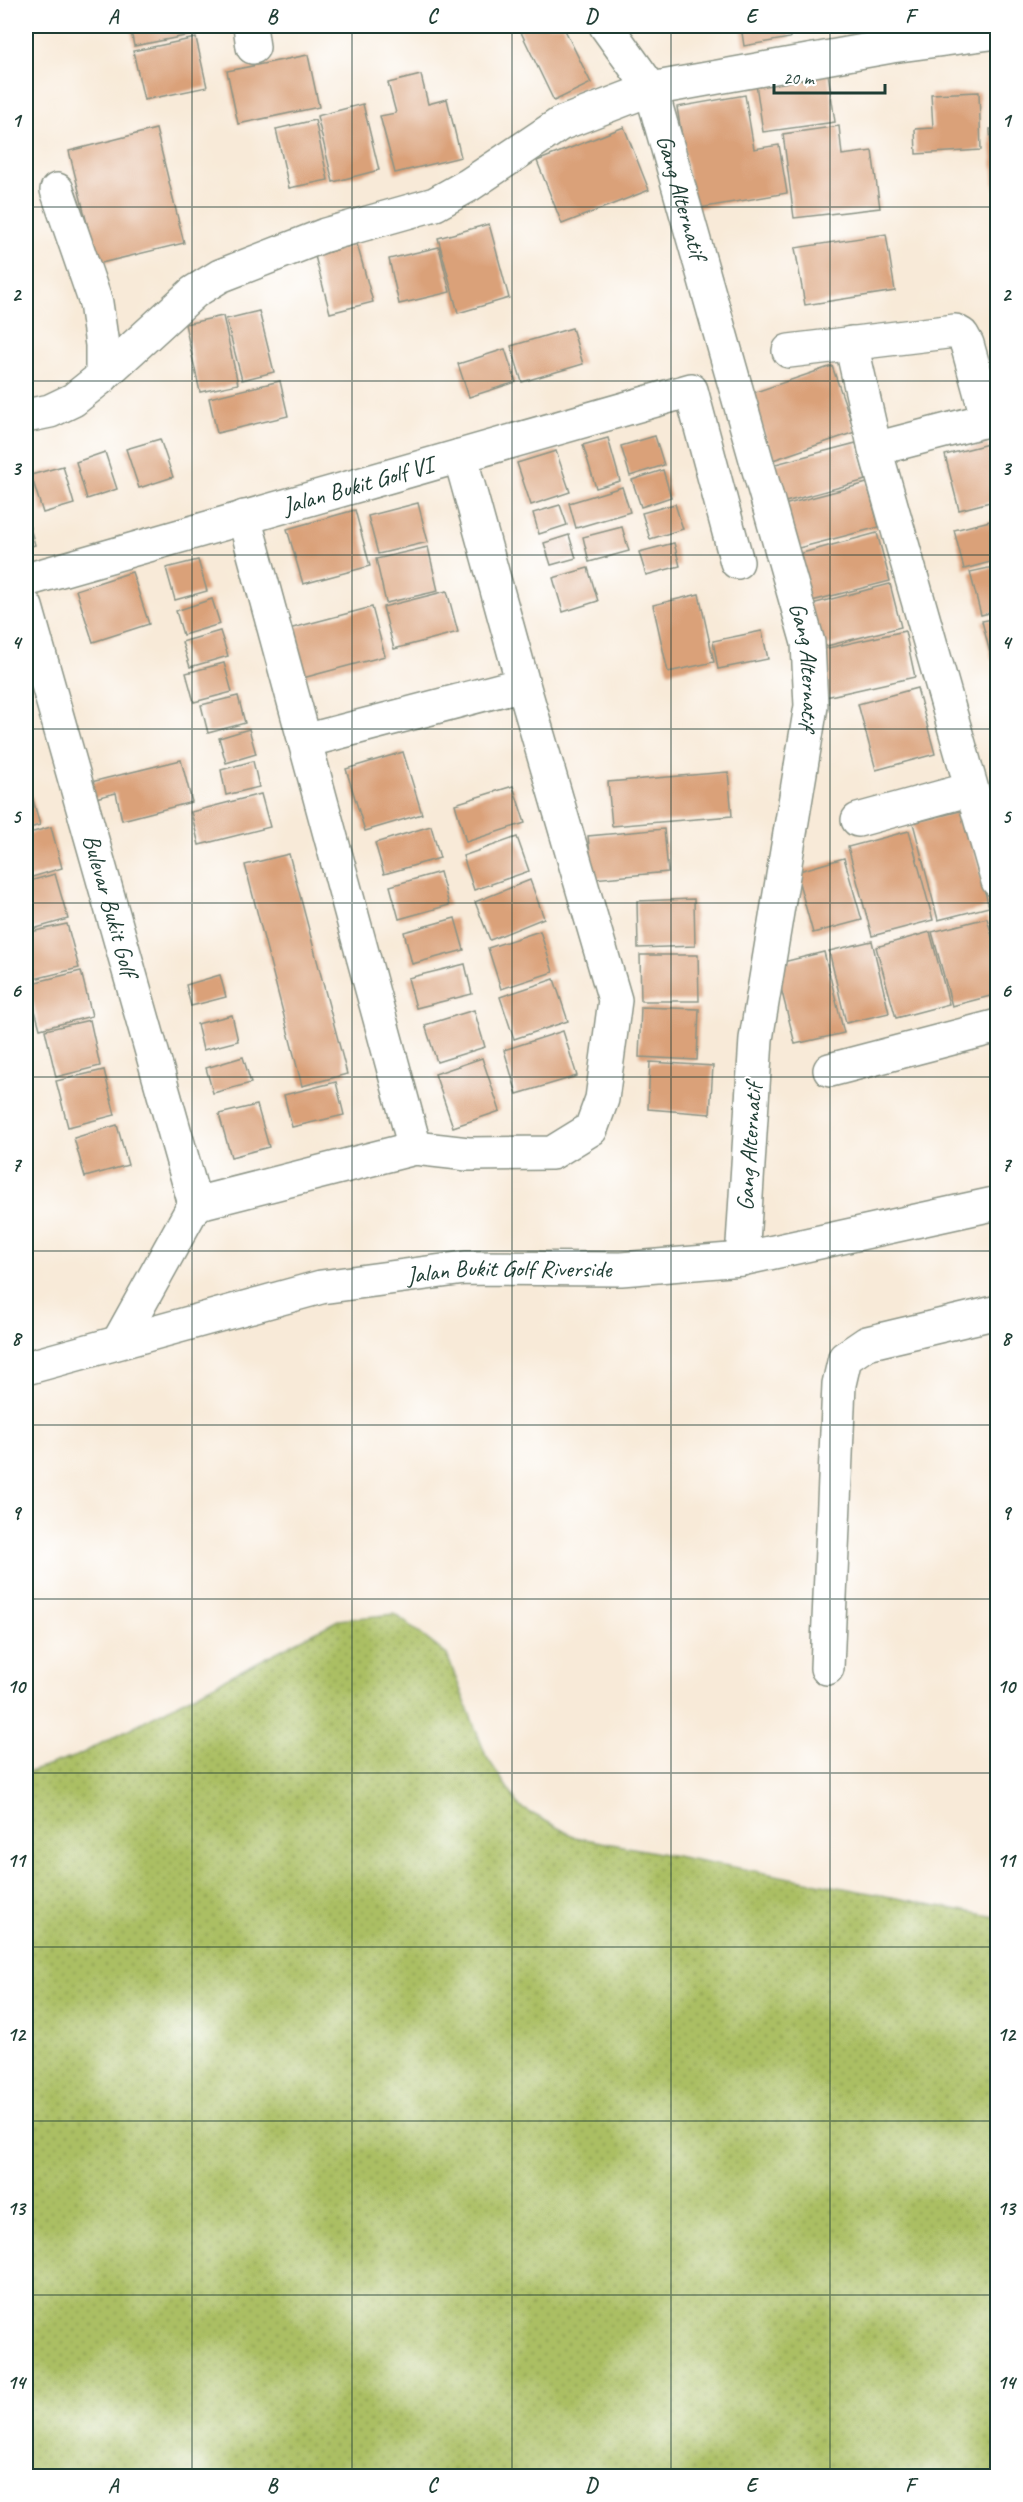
<svg xmlns="http://www.w3.org/2000/svg" width="1023" height="2502" viewBox="0 0 1023 2502" font-family="Caveat,sans-serif">
	<style>
		.grass { fill: url(#grass-dots); stroke: #657e4c; stroke-width: 1.5 }
		.building { fill: #daa179 }
		.lines { fill: none; stroke-linecap: round; stroke-linejoin: round }
		.minor-casing { stroke: #8c9486; stroke-width: 36 }
		.minor { stroke: #fff; stroke-width: 33 }
		.grid { fill: none; stroke: #1f3d34; stroke-width: 1.5; stroke-opacity: 0.55 }
		.labels { text-anchor: middle; dominant-baseline: central; stroke-width: 4.5; stroke-linejoin: round; paint-order: stroke }
		.street-label { font-size: 24px; fill: #1f3d34; stroke: #fff }
		.neatline { fill: none; stroke: #1f3d34; stroke-width: 2 }
		.grid-label { font-size: 20px; text-anchor: middle; font-weight: bold; fill: #1f3d34 }
	</style>
	<defs>
		<pattern id="grass-dots" width="8" height="8" patternUnits="userSpaceOnUse" patternTransform="scale(1.5)"><rect width="8" height="8" fill="#abbf64"/><path d="M2 2h.1M6 6h.1" fill="none" stroke="#8b9c53" stroke-width="1.8" stroke-linecap="round"/></pattern>
	</defs>
	<rect width="100%" height="100%" fill="#fff"/>
	<filter id="ink" filterUnits="userSpaceOnUse"><feTurbulence type="fractalNoise" baseFrequency=".0167" numOctaves="2"/><feDisplacementMap in="SourceGraphic" scale="12" xChannelSelector="R" yChannelSelector="G"/><feConvolveMatrix kernelMatrix="1 2 1 2 8 2 1 2 1" color-interpolation-filters="sRGB"/></filter>
	<filter id="wash" filterUnits="userSpaceOnUse"><feTurbulence type="fractalNoise" baseFrequency=".008" numOctaves="4" result="noise"/><feDisplacementMap in="SourceGraphic" scale="24" xChannelSelector="R" yChannelSelector="G"/><feGaussianBlur stdDeviation="1.35" result="paint"/><feColorMatrix in="noise" values="0 0 0 0 0 0 0 0 0 0 0 0 0 0 0 0 0 1.4 0 .05"/><feComposite in="paint" operator="in"/></filter>
	<g filter="url(#wash)">
		<rect width="100%" height="100%" fill="#f8ead8"/>
		<!-- grass -->
		<polygon class="grass" points="395,1614 447,1655 486,1756 520,1807 575,1837 997,1917 997,2476 26,2476 26,1773 77,1756 338,1620"/>
		<g id="blocks">
			<!-- building -->
			<g class="building">
				<polygon points="130,26 231,26 231,27 134,46"/>
				<polygon points="518,26 563,26 591,83 554,101"/>
				<polygon points="741,26 788,26 790,38 744,46"/>
				<polygon points="808,26 827,26 827,27 808,30"/>
				<polygon points="196,38 207,87 144,100 133,51"/>
				<polygon points="308,55 319,107 238,124 227,71"/>
				<polygon points="828,73 835,122 763,132 756,84"/>
				<polygon points="421,75 428,104 447,99 461,157 395,173 380,116 396,113 388,83"/>
				<polygon points="979,92 981,150 916,154 915,129 933,128 931,94"/>
				<polygon points="745,95 754,149 779,145 787,193 694,209 677,107"/>
				<polygon points="363,104 379,170 333,182 317,116"/>
				<polygon points="315,120 328,180 289,188 276,129"/>
				<polygon points="839,126 842,155 872,151 880,208 794,218 783,134"/>
				<polygon points="624,127 649,190 562,224 537,161"/>
				<polygon points="156,129 184,243 97,264 69,151"/>
				<polygon points="990,129 998,129 998,189 994,189"/>
				<polygon points="489,224 509,298 458,313 438,238"/>
				<polygon points="886,234 895,291 805,305 795,248"/>
				<polygon points="357,244 373,302 330,313 315,256"/>
				<polygon points="439,247 450,292 399,304 389,259"/>
				<polygon points="259,311 274,372 242,380 226,319"/>
				<polygon points="223,316 238,384 200,392 185,324"/>
				<polygon points="572,328 583,364 522,382 511,346"/>
				<polygon points="505,349 516,382 469,397 458,364"/>
				<polygon points="832,366 855,432 773,460 750,394"/>
				<polygon points="280,381 288,416 217,433 209,398"/>
				<polygon points="655,436 664,465 630,476 621,446"/>
				<polygon points="608,438 620,481 596,488 583,445"/>
				<polygon points="160,439 173,477 139,488 126,449"/>
				<polygon points="856,443 866,480 778,504 768,466"/>
				<polygon points="988,444 998,480 998,500 959,510 945,455"/>
				<polygon points="556,451 570,492 531,505 517,463"/>
				<polygon points="105,452 117,489 87,499 76,462"/>
				<polygon points="63,466 74,504 43,513 31,475"/>
				<polygon points="663,470 671,497 641,507 632,480"/>
				<polygon points="867,483 879,527 791,550 780,506"/>
				<polygon points="622,487 630,512 576,528 569,503"/>
				<polygon points="418,503 428,542 378,554 368,516"/>
				<polygon points="675,504 683,529 650,539 642,513"/>
				<polygon points="560,505 567,525 539,534 533,513"/>
				<polygon points="355,510 370,566 303,584 287,529"/>
				<polygon points="26,514 35,545 26,548"/>
				<polygon points="998,519 998,560 964,569 954,530"/>
				<polygon points="622,527 629,551 589,562 583,537"/>
				<polygon points="877,533 890,581 804,603 791,556"/>
				<polygon points="569,535 576,558 551,565 544,543"/>
				<polygon points="674,543 680,566 646,575 639,552"/>
				<polygon points="428,547 438,591 386,603 376,559"/>
				<polygon points="198,560 207,591 175,600 166,568"/>
				<polygon points="998,566 998,611 981,615 970,572"/>
				<polygon points="588,568 598,601 563,612 553,578"/>
				<polygon points="132,572 149,624 93,642 76,590"/>
				<polygon points="890,584 901,627 815,649 804,606"/>
				<polygon points="447,591 458,632 394,649 383,607"/>
				<polygon points="699,594 714,662 668,672 653,605"/>
				<polygon points="212,599 220,624 183,635 176,611"/>
				<polygon points="372,607 385,656 299,679 285,630"/>
				<polygon points="998,618 998,660 992,661 982,621"/>
				<polygon points="220,631 228,656 190,667 182,642"/>
				<polygon points="762,631 768,659 718,669 713,641"/>
				<polygon points="905,631 915,677 821,698 810,652"/>
				<polygon points="224,663 232,692 194,702 186,673"/>
				<polygon points="917,688 935,754 876,770 858,704"/>
				<polygon points="238,696 245,723 208,733 201,705"/>
				<polygon points="249,729 256,754 226,763 219,738"/>
				<polygon points="403,752 422,814 365,831 346,769"/>
				<polygon points="181,760 192,802 122,820 116,793 87,800 83,784"/>
				<polygon points="253,761 259,787 226,795 221,770"/>
				<polygon points="728,772 732,816 612,826 608,782"/>
				<polygon points="26,775 40,825 26,829"/>
				<polygon points="513,786 525,823 466,842 455,804"/>
				<polygon points="261,794 270,827 199,845 191,812"/>
				<polygon points="964,810 989,907 938,920 913,823"/>
				<polygon points="431,826 440,858 384,874 375,843"/>
				<polygon points="51,827 62,868 26,879 26,834"/>
				<polygon points="664,829 668,872 593,879 588,836"/>
				<polygon points="909,831 933,920 872,936 848,847"/>
				<polygon points="517,837 529,871 474,890 463,856"/>
				<polygon points="289,854 347,1074 302,1086 245,865"/>
				<polygon points="844,858 862,920 813,933 796,872"/>
				<polygon points="440,872 449,905 399,919 390,886"/>
				<polygon points="55,874 68,919 26,931 26,882"/>
				<polygon points="530,880 544,918 490,940 475,902"/>
				<polygon points="694,899 695,946 638,948 637,901"/>
				<polygon points="455,918 464,950 412,964 404,932"/>
				<polygon points="987,918 998,957 998,994 952,1006 932,932"/>
				<polygon points="67,924 79,968 26,981 26,933"/>
				<polygon points="540,931 553,972 501,989 488,948"/>
				<polygon points="930,932 949,1004 896,1018 876,947"/>
				<polygon points="872,941 889,1013 846,1023 829,951"/>
				<polygon points="824,952 844,1033 795,1044 775,964"/>
				<polygon points="640,955 698,955 699,1001 641,1001"/>
				<polygon points="465,964 472,994 416,1008 408,978"/>
				<polygon points="81,971 92,1016 40,1029 28,984"/>
				<polygon points="220,975 226,997 191,1006 186,985"/>
				<polygon points="554,979 568,1021 514,1039 500,997"/>
				<polygon points="641,1007 699,1009 697,1060 639,1057"/>
				<polygon points="474,1010 485,1047 437,1062 425,1025"/>
				<polygon points="232,1015 238,1041 203,1050 197,1024"/>
				<polygon points="90,1020 100,1066 56,1077 45,1030"/>
				<polygon points="563,1031 577,1076 517,1094 504,1050"/>
				<polygon points="243,1057 251,1083 213,1093 206,1068"/>
				<polygon points="482,1058 500,1111 453,1127 435,1074"/>
				<polygon points="650,1062 713,1066 710,1114 648,1109"/>
				<polygon points="104,1070 115,1115 68,1127 56,1081"/>
				<polygon points="336,1082 344,1115 292,1127 284,1095"/>
				<polygon points="257,1105 269,1147 231,1157 219,1114"/>
				<polygon points="117,1125 128,1165 85,1177 74,1138"/>
			</g>
		</g>
	</g>
	<g filter="url(#ink)">
		<use href="#blocks" fill-opacity="0" stroke="#8c9486" stroke-width="1.5"/>
		<g class="lines">
			<defs>
				<g id="minor">
					<polyline points="250,26 253,47"/>
					<polyline points="606,26 651,89 892,46 998,32"/>
					<polyline points="57,190 96,303 102,345 102,377"/>
					<polyline points="851,343 875,449 998,881"/>
					<polyline points="789,351 955,331 962,335 967,344 988,420"/>
					<path id="s1" d="M26,416L50,411L73,400L98,380L194,292L220,276L325,235L435,204L469,185L560,124L651,89L808,643L811,706L756,1039L742,1259"/>
					<polyline points="875,449 998,417"/>
					<polyline points="244,517 415,1148"/>
					<path id="s2" d="M26,580L691,390L737,562"/>
					<path id="s3" d="M26,607L195,1204"/>
					<polyline points="305,741 523,684"/>
					<polyline points="858,820 971,789"/>
					<polyline points="830,1070 998,1026"/>
					<polyline points="119,1341 195,1204 415,1148 468,1154 552,1153 591,1129 602,1099 615,1000 523,684 460,456"/>
					<path id="s4" d="M26,1368L321,1287L465,1268L621,1269L742,1259L998,1203"/>
					<polyline points="827,1668 839,1384 845,1358 867,1343 998,1312"/>
				</g>
			</defs>
			<!-- minor casing -->
			<use href="#minor" class="minor-casing"/>
			<!-- minor -->
			<use href="#minor" class="minor"/>
		</g>
	</g>
	<!-- grid -->
	<path class="grid" d="M192,26V2476M352,26V2476M512,26V2476M671,26V2476M830,26V2476M26,207H998M26,381H998M26,555H998M26,729H998M26,903H998M26,1077H998M26,1251H998M26,1425H998M26,1599H998M26,1773H998M26,1947H998M26,2121H998M26,2295H998"/>
	<g class="labels">
		<!-- street labels -->
		<g class="street-label">
			<text stroke="none"><textPath href="#s1" startOffset="828">Gang Alternatif</textPath></text>
			<text stroke="none"><textPath href="#s2" startOffset="345">Jalan Bukit Golf VI</textPath></text>
			<text stroke="none"><textPath href="#s1" startOffset="1314">Gang Alternatif</textPath></text>
			<text stroke="none"><textPath href="#s3" startOffset="310">Bulevar Bukit Golf</textPath></text>
			<text transform="translate(749 1147) rotate(-86)">Gang Alternatif</text>
			<text stroke="none"><textPath href="#s4" startOffset="495">Jalan Bukit Golf Riverside</textPath></text>
		</g>
	</g>
	<!-- margin -->
	<rect width="1023" height="2502" fill="none" stroke="#fff" stroke-width="66"/>
	<!-- scale -->
	<path d="M774 84v9h111v-9" fill="none" stroke="#1f3d34" stroke-width="3"/>
	<text x="783" y="84" font-size="18" fill="#1f3d34" stroke="#ffffff" stroke-width="4.5" paint-order="stroke">20 m</text>
	<rect x="33" y="33" width="957" height="2436" class="neatline"/>
	<g class="grid-label">
		<text x="113" y="23">A</text>
		<text x="272" y="23">B</text>
		<text x="432" y="23">C</text>
		<text x="591" y="23">D</text>
		<text x="751" y="23">E</text>
		<text x="910" y="23">F</text>
		<text x="16" y="127">1</text>
		<text x="1006" y="127">1</text>
		<text x="16" y="301">2</text>
		<text x="1006" y="301">2</text>
		<text x="16" y="475">3</text>
		<text x="1006" y="475">3</text>
		<text x="16" y="649">4</text>
		<text x="1006" y="649">4</text>
		<text x="16" y="823">5</text>
		<text x="1006" y="823">5</text>
		<text x="16" y="997">6</text>
		<text x="1006" y="997">6</text>
		<text x="16" y="1171">7</text>
		<text x="1006" y="1171">7</text>
		<text x="16" y="1345">8</text>
		<text x="1006" y="1345">8</text>
		<text x="16" y="1519">9</text>
		<text x="1006" y="1519">9</text>
		<text x="16" y="1693">10</text>
		<text x="1006" y="1693">10</text>
		<text x="16" y="1867">11</text>
		<text x="1006" y="1867">11</text>
		<text x="16" y="2041">12</text>
		<text x="1006" y="2041">12</text>
		<text x="16" y="2215">13</text>
		<text x="1006" y="2215">13</text>
		<text x="16" y="2389">14</text>
		<text x="1006" y="2389">14</text>
		<text x="113" y="2492">A</text>
		<text x="272" y="2492">B</text>
		<text x="432" y="2492">C</text>
		<text x="591" y="2492">D</text>
		<text x="751" y="2492">E</text>
		<text x="910" y="2492">F</text>
	</g>
</svg>
